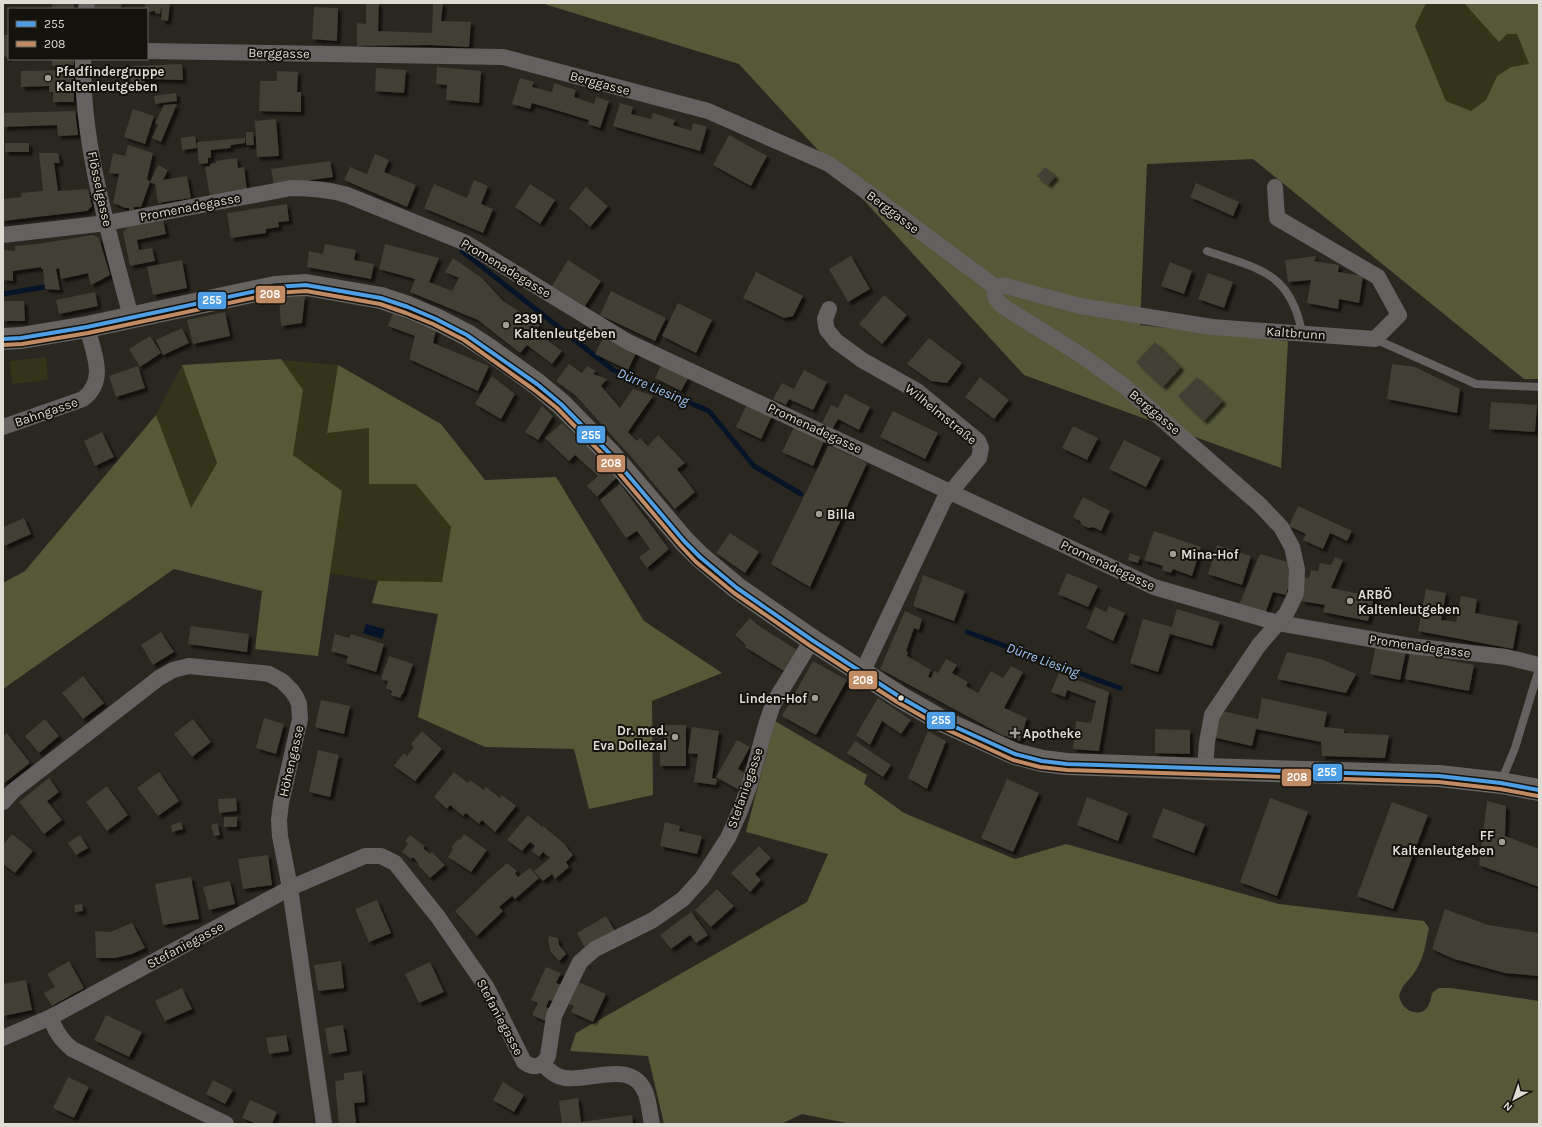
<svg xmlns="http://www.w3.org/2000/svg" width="1542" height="1127" viewBox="0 0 1542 1127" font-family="Karla,sans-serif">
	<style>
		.green { fill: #33351a }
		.forest { fill: #565938 }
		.water { fill: #06142a }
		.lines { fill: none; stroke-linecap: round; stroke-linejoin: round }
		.stream { stroke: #06142a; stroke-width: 5 }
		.building { fill: #423f34; filter: url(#shadow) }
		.lane { stroke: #646261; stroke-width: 8 }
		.street { stroke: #646261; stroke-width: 16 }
		.secondary { stroke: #676462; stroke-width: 22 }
		.bus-1-casing { stroke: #14120c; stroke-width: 7 }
		.bus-2-casing { stroke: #14120c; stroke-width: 7 }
		.bus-1 { stroke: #4d9ee5; stroke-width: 4 }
		.bus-2 { stroke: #c18c65; stroke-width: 4 }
		.poi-dot { fill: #9f9d95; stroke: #14120c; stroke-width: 1.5 }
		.bus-dot { fill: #dfdcd4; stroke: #14120c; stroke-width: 1.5 }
		.labels { text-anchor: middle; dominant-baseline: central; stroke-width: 4; stroke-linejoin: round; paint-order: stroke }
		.street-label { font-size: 13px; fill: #dfdcd4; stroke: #14120c }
		.poi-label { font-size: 13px; font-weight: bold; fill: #dfdcd4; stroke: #14120c; text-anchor: start }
		.water-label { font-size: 14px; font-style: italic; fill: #a0c7fb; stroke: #14120c }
		.line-badge { stroke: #14120c; stroke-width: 1.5 }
		.badge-label { font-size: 11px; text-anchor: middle; font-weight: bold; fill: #fff }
	</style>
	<defs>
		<filter id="shadow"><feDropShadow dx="3.5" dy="3.5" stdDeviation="1" flood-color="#0009"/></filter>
	</defs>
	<rect width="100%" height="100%" fill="#292720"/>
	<!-- green -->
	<g class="green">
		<polygon points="1429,3 1464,3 1499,42 1507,34 1517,34 1529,64 1511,67 1497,76 1486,100 1471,111 1446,101 1415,26 1425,5"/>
		<polygon points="46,357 48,380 12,384 10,361"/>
		<polygon points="281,360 338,365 327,432 369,428 369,484 416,484 451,527 442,583 378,581 330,573 342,491 293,455 303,391"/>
		<polygon points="182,365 217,463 191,508 156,415"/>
	</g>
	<!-- forest -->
	<g class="forest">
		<polygon points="541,3 1429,3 1425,5 1415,26 1446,101 1471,111 1486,100 1497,76 1511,67 1529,64 1517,34 1507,34 1499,42 1464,3 1539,3 1539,379 1524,379 1253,159 1147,164 1140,325 1288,341 1281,468 1024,375 739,64"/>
		<polygon points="281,359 303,390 293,455 342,491 318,656 255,649 262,591 174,569 3,689 3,583 25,571 156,415 191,508 217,463 182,365"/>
		<polygon points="338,365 441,424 485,480 556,477 644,621 722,673 652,701 653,795 589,809 574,749 485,747 418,717 438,614 372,603 378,581 442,582 451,527 416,484 369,484 369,428 327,433"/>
		<path d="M775,721L867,775L864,784L904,813L1015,859L1066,844L1279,904L1424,921L1429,928C1426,942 1424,958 1416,970C1409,982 1404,981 1399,996C1400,999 1401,1003 1403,1005C1409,1014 1425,1016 1429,1004C1431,1000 1431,996 1433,992L1439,988H1451L1539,1001V1124H851L802,1114L781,1124H664L648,1056L570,1051L576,1033L807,902L828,854L746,832Z"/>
	</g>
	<!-- water -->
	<polygon class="water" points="366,624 385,629 382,639 363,633"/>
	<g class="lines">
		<!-- stream -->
		<g class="stream">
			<polyline points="462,251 613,370 709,411 754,466 801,494"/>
			<polyline points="3,294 44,287"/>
			<polyline points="967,632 1120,688"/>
		</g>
	</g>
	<!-- building -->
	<g class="building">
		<rect x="52" y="3" width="22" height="6"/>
		<polygon points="95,3 122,3 121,9 94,9"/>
		<polygon points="145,3 170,3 168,21 161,20 162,9 161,9 160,14 155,13 155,11 147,12 147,9 145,9"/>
		<polygon points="366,3 379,3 378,31 432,33 433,3 443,3 441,21 471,22 469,47 430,45 357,46 357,23 366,24"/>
		<polygon points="314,7 338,8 337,41 312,39"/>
		<polygon points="4,35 9,35 9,58 6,58 3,54"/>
		<polygon points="52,59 74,59 74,65 52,66"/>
		<polygon points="182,64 183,80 145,79 145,87 130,86 132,66"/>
		<polygon points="437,67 481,71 479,103 446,100 447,85 436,84"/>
		<polygon points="376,68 406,70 404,93 375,91"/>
		<polygon points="74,70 74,102 53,102 53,92 49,92 49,86 21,87 21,71"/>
		<polygon points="277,71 298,72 297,92 301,92 301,112 259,111 260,81 277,81"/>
		<polygon points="520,78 534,82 532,87 552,92 554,83 576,90 574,97 594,104 596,97 609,101 600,128 588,124 589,120 532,103 530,109 512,104"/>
		<polygon points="176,93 177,101 155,104 154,96"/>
		<polygon points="620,103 633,107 631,114 651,119 653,113 675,120 673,125 691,131 693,123 707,127 700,151 613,126"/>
		<polygon points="177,104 161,142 152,138 158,125 155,123 164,105"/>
		<polygon points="133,109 154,116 145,144 124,137"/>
		<polygon points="75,111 78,135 58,136 57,125 4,127 4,113"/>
		<polygon points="276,119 279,156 257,157 255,121"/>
		<polygon points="246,132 253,132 254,145 246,145"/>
		<polygon points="729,135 767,156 751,186 713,165"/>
		<polygon points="195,136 197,148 182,150 181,138"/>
		<polygon points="245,138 245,143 231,145 230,148 211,150 211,158 208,158 208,163 199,164 197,142"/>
		<rect x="5" y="143" width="24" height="9"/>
		<polygon points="128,145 153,153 147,179 150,182 141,207 134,207 134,210 129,210 129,208 125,208 119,205 113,203 119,174 109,173 113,153 125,156"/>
		<polygon points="39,153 58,153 60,163 54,163 58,191 88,189 92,206 87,211 3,221 3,199 22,197 21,193 43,191"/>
		<polygon points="375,154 389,160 384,172 416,185 407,207 344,180 350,167 367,174"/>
		<polygon points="237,158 238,168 244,167 247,190 210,196 205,167 210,166 210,164 216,163 216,161"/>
		<polygon points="330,161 333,177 274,185 271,169"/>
		<polygon points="158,165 168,170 163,180 187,176 191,198 158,203 155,184 150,182"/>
		<polygon points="1045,167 1056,176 1048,185 1037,176"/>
		<polygon points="474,180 488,186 481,204 493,209 483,233 424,208 434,184 467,198"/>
		<polygon points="1196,183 1239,202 1233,216 1190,197"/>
		<polygon points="530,184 555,200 540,224 515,207"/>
		<polygon points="586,187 608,206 590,227 569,208"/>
		<polygon points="287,204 289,221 278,222 279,227 266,229 266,233 231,238 227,213"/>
		<polygon points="163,220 166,234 137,240 139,250 152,248 155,261 130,266 123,232 128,227"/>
		<polygon points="93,235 99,238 110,275 91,285 88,273 61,279 59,268 56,269 60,290 45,289 43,269 41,269 41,267 13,271 13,281 3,280 3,250 15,251 15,246 37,244"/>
		<polygon points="325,244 356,250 354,260 374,264 371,279 307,267 309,251 323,254"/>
		<polygon points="385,244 439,258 429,282 452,291 459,278 445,272 453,258 482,278 503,301 540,325 535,331 562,351 552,364 527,345 520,353 478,320 410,292 415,279 379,269"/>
		<polygon points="851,256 870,289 848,302 829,269"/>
		<polygon points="1316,256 1314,261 1339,265 1338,272 1363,276 1359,303 1339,299 1338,309 1307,303 1311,280 1288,282 1285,260"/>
		<polygon points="182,260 187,288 153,295 147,267"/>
		<polygon points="568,260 601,281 585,306 552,286"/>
		<polygon points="1170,262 1192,271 1184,294 1161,286"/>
		<polygon points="756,272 803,296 793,316 784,318 743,298"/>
		<polygon points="1208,273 1233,282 1224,308 1198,299"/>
		<polygon points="611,291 666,318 655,341 600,315"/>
		<polygon points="95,292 98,306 59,314 56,300"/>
		<polygon points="884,295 907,315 882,344 859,324"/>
		<polygon points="305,296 302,323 281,326 279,298"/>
		<polygon points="3,301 24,301 25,321 3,321"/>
		<polygon points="678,303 712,320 696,353 662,336"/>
		<polygon points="225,312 230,336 193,344 187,320"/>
		<polygon points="393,313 436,330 433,343 489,366 478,391 409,359 415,336 388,326"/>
		<polygon points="182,328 189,343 163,355 156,340"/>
		<polygon points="605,334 637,351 628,370 595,354"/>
		<polygon points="150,336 161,353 140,367 129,349"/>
		<polygon points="929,338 962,363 947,383 931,381 907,364"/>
		<polygon points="1155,342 1181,367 1163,387 1136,362"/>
		<polygon points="569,364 582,373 587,366 596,371 593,374 607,379 601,386 620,408 633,389 653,396 628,432 637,441 640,438 648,446 658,435 685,463 677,469 695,492 675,509 634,460 576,396 556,381"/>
		<polygon points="1392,364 1415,367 1460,389 1457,413 1387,399"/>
		<polygon points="661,365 688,378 681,391 655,378"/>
		<polygon points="138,366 145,388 116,397 109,376"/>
		<polygon points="804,370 827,382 813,410 789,399 786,405 773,399 782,383 794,389"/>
		<polygon points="492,376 515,394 501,419 475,404"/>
		<polygon points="980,377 1009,400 994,419 965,397"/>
		<polygon points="1197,377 1223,401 1204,421 1178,396"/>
		<polygon points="845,394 870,407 859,430 838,419 833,428 822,423 831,405 838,408"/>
		<polygon points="1491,402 1537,405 1535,432 1489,429"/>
		<polygon points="747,404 772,416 761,439 736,427"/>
		<polygon points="542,406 553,416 538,440 525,432"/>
		<polygon points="893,411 938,433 925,459 880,437"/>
		<polygon points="562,423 602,460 617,477 597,497 587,486 598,476 575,455 569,461 545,438"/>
		<polygon points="1073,426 1098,438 1087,460 1062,448"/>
		<polygon points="794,427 824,441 813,466 782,452"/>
		<polygon points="102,432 114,457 95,466 84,441"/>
		<polygon points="1124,440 1161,458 1146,487 1109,469"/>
		<polygon points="829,445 867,463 810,587 771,564"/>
		<polygon points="620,484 669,549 647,568 639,557 650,549 637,531 626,538 600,500"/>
		<polygon points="1083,497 1110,511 1101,531 1093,527 1089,528 1086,527 1082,525 1080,521 1073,517"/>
		<polygon points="1298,506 1352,531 1347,541 1330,533 1323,549 1303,540 1306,534 1289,526"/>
		<polygon points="24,518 31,534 4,546 3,527"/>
		<polygon points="1154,531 1201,547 1192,576 1173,569 1171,573 1162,570 1163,566 1144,560"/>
		<polygon points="730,533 759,552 745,573 716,553"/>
		<polygon points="1217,545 1251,556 1242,585 1208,574"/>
		<polygon points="1130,553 1140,557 1138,563 1128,560"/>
		<polygon points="1260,554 1294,564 1286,595 1273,592 1265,614 1239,605"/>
		<polygon points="1335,557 1343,560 1331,588 1374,597 1368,621 1323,612 1325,605 1301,601 1304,577 1309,578 1311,570 1318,571 1320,563 1331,565"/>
		<polygon points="1067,573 1098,586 1088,607 1058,594"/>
		<polygon points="923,575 965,591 954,621 913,606"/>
		<polygon points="1426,589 1446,593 1441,620 1456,622 1461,596 1477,599 1475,613 1518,621 1513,649 1418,631"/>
		<polygon points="1109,606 1125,613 1113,641 1086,628 1095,607 1106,612"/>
		<polygon points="1177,609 1220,622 1212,646 1170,634 1158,672 1130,663 1143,619 1172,627"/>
		<polygon points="905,611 922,619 919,630 914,628 906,651 908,652 907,656 931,670 928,677 931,678 934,671 938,673 946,659 957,665 952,673 968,682 966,686 978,693 991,671 1003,678 1011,666 1023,672 1004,708 1027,718 1020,741 1002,735 880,669"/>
		<polygon points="750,618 759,626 797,650 784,671 745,647 746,645 735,635"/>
		<polygon points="191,626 249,634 247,652 188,644"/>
		<polygon points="161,632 174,652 153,665 141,645"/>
		<polygon points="335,634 349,638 351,634 384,644 376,672 346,663 348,656 331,651"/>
		<polygon points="1376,645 1406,651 1400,680 1370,674"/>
		<polygon points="1287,652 1321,659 1356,674 1346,693 1277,679"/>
		<polygon points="1410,653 1474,665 1469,691 1405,679"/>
		<polygon points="389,656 413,664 403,694 402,694 400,698 391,695 392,691 386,688 388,681 381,679"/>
		<polygon points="813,661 847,680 816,735 782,716"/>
		<polygon points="1059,673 1109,692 1099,751 1073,749 1076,721 1091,723 1096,701 1067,690 1065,697 1051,692"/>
		<polygon points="83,676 104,703 83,719 62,693"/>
		<polygon points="878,698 911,720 901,734 882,721 870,745 856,735"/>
		<polygon points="1262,698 1327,712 1324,727 1344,729 1344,733 1389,735 1385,758 1322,756 1321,742 1256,729 1252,746 1212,737 1218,710 1258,719"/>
		<polygon points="321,700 350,706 344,734 315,727"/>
		<polygon points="264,718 284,724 276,754 256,748"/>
		<polygon points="45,719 59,736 39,753 25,736"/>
		<polygon points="193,719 211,742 192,757 174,734"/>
		<polygon points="664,725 686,725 686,766 660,766 660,749 664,749"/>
		<polygon points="692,727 719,731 712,778 717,779 716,785 694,782 698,754 688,753"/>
		<polygon points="1155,729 1190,730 1190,754 1155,753"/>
		<polygon points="422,731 442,749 415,781 394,766 404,753 407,756 411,751 414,747 411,744"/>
		<polygon points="928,731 946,741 927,789 908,778"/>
		<polygon points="7,733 30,763 3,784 3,736"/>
		<polygon points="737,740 750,747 738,769 747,774 739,790 716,777"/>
		<polygon points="855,741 891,765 883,777 847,753"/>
		<polygon points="318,750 339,755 330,797 309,792"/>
		<polygon points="159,772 179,801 158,816 137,788"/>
		<polygon points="454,772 468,783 470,780 484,790 486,787 500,798 502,795 516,806 495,832 482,820 479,824 466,813 463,816 450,805 447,809 434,797"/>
		<polygon points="49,778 59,792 47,801 62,820 44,834 19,802"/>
		<polygon points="1007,779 1039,793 1013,852 981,838"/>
		<polygon points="107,786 128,815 107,831 86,802"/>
		<polygon points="1087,797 1128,813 1118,841 1077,825"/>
		<polygon points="236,798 237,811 219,813 218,799"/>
		<polygon points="1270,798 1308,812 1277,896 1240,882"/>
		<polygon points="1487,801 1506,806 1505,836 1539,849 1539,887 1479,865"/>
		<polygon points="1392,802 1428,815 1393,909 1357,896"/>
		<polygon points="1163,808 1205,824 1194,853 1152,837"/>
		<polygon points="528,815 542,827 543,826 566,845 565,845 573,855 566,862 569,867 555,879 552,874 543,881 534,871 550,858 543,852 539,857 532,851 535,846 530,842 522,851 507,840"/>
		<rect x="224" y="817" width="13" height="10"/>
		<polygon points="181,822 183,829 172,832 171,825"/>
		<polygon points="665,822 680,826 679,831 702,836 697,854 660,846"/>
		<polygon points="217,823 220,835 214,836 211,825"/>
		<polygon points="12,834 33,851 15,873 3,864 3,845"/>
		<polygon points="464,834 487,850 471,872 448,857 453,849 451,848 458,839 460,840"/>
		<polygon points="80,835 88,848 76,855 68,843"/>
		<polygon points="410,835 425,846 423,848 430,854 432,852 445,865 430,878 418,865 419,864 413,857 411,859 402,852 408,844 405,841"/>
		<polygon points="759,846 771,858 755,874 761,880 750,892 731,873"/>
		<polygon points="268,855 272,885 243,889 238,859"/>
		<polygon points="507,863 517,871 515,873 518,877 530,868 539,878 515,899 512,896 499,907 503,911 477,936 455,911 481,887 481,886"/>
		<polygon points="191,877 199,919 163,925 155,884"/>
		<polygon points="230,881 235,904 209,910 203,887"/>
		<polygon points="717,889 734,906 711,927 695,910"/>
		<polygon points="377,900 391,933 369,942 355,909"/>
		<polygon points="82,904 83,911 75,912 74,905"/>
		<polygon points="1445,909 1488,925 1539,933 1539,976 1505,973 1487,968 1454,959 1432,949"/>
		<polygon points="691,912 708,935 696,943 690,935 671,949 660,935"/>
		<polygon points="606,916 615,931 585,948 577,933"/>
		<polygon points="132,923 145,948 132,954 115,958 96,958 95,931 110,932"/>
		<polygon points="549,936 558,938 559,945 566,954 559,961 551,952 548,940"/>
		<polygon points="69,961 84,988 52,1006 44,993 55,987 47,974"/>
		<polygon points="341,961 344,988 318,991 314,965"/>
		<polygon points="430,962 444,992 419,1003 405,974"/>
		<polygon points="546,967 561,973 556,983 561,985 553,1001 549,1000 546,1007 551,1009 545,1021 532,1015 538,1003 531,1000"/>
		<polygon points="26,980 32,1010 3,1016 3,984"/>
		<polygon points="579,982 606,994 593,1022 571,1012 574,1006 569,1004"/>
		<polygon points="182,988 192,1009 165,1021 155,1001"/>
		<polygon points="106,1015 142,1032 129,1057 94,1040"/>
		<polygon points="343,1025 347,1051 329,1054 325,1028"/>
		<polygon points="286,1035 289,1051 269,1054 266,1038"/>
		<polygon points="362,1071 365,1102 354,1103 356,1123 339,1124 335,1081 344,1080 344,1073"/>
		<polygon points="68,1077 89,1087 74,1118 53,1108"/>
		<polygon points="213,1080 233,1090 225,1104 206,1094"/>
		<polygon points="503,1082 524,1095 514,1112 493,1100"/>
		<polygon points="578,1098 581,1122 632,1115 633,1124 562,1124 559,1101"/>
		<polygon points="250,1100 277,1112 272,1124 257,1124 242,1118"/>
	</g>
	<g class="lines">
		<!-- lane -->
		<g class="lane">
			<path d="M1207,251C1259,269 1291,272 1302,333"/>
			<polyline points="1375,339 1476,384 1539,387"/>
			<polyline points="1501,782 1515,748 1539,669"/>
		</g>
		<!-- street -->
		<g class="street">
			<polyline points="86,9 87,3"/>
			<path d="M147,51L503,57L708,111L829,164L997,288C992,297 998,302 1004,307L1084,357L1124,386L1259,504L1281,527L1292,547L1297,569L1296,593L1291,604L1286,614L1259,645L1212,715L1207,742L1205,769"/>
			<path d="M83,59C82,147 109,233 131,317"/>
			<path d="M3,235L107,223L291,188C311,188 328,189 347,195L466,243L628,342L1154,587L1278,623L1410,646L1506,657L1539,665"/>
			<polyline points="997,288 999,286 1006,286 1080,306 1212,327 1375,339 1399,315 1378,277 1277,218 1275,187"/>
			<polyline points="829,309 825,319 826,326 827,330 836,341 862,360 917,391 978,441 981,448 979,458 944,500 862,673"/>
			<path d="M3,427L83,399C108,380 93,352 87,327"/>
			<polyline points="3,802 13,791 159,678 173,670 189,666 262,673 269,674 282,681 292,691 296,697 299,704 300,719 281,803 279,820 280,836 290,888 324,1124"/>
			<path d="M51,1017C54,1030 61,1040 72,1049L226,1124"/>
			<path d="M3,1038L51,1017L290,888L365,856H381L395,863L438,917L487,988L524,1062C533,1069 543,1067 548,1056L554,1016L580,962L595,949L653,920L683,899L702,878L728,838L740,811L749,787L766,725L773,704L812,640"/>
			<path d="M543,1064C549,1071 556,1077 565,1078C591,1082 633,1058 646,1094C649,1103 650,1114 652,1124"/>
		</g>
		<!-- secondary -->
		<polyline class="secondary" points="3,339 21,338 87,327 275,287 306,285 381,298 408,307 436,319 467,335 490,350 537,384 561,404 611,455 684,541 700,557 737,588 812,640 900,697 942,721 1015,754 1042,761 1067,764 1205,769 1439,776 1501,783 1539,790"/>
		<defs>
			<polyline id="bus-1" points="3,339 21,338 87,327 275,287 306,285 381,298 408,307 436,319 467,335 537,384 561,404 611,455 684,541 700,557 737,588 812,640 900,697 942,721 1015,754 1042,761 1067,764 1439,776 1501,783 1539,790"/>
			<polyline id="bus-2" points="3,345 22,344 88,333 276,293 306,291 380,304 406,313 433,324 464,340 533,389 557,408 607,459 680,545 696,562 734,593 809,645 897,702 939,726 1013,760 1040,767 1067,770 1439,782 1500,789 1538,796"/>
		</defs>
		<!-- bus-1 casing -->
		<use href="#bus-1" class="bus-1-casing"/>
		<!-- bus-2 casing -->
		<use href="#bus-2" class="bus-2-casing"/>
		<!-- bus-1 -->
		<use href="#bus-1" class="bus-1"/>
		<!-- bus-2 -->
		<use href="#bus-2" class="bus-2"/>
	</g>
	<!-- markers -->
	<g class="poi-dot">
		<circle cx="48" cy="78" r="4"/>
		<circle cx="506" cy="325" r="4"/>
		<circle cx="819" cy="514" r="4"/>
		<circle cx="1173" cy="554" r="4"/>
		<circle cx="1350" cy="601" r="4"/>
		<circle cx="815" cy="698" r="4"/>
		<path d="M1013 727h4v4h4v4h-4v4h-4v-4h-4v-4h4z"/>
		<circle cx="675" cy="737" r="4"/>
		<circle cx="1502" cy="842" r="4"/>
	</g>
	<circle class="bus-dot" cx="901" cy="698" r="3.5"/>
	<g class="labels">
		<!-- street labels -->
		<g class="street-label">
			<text transform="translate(279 53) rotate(1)">Berggasse</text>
			<text transform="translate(600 83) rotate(15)">Berggasse</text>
			<text transform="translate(100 189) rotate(78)">Flösselgasse</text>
			<text transform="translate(190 207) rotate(-11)">Promenadegasse</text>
			<text transform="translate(893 212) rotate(37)">Berggasse</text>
			<text transform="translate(506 268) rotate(31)">Promenadegasse</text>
			<text transform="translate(1296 333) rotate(4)">Kaltbrunn</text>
			<text transform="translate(46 412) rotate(-19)">Bahngasse</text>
			<text transform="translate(1155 412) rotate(40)">Berggasse</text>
			<text transform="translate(941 414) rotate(39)">Wilhelmstraße</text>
			<text transform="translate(815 428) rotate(25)">Promenadegasse</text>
			<text transform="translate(1108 565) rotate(25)">Promenadegasse</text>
			<text transform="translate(1420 646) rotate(8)">Promenadegasse</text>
			<text transform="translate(291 761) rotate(-77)">Höhengasse</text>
			<text transform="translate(745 788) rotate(-71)">Stefaniegasse</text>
			<text transform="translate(185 945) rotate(-28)">Stefaniegasse</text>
			<text transform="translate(500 1017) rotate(62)">Stefaniegasse</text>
		</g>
		<!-- poi labels -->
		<g class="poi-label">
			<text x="56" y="71">Pfadfindergruppe<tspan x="56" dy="15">Kaltenleutgeben</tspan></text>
			<text x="514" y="318">2391<tspan x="514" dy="15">Kaltenleutgeben</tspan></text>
			<text x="827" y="514">Billa</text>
			<text x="1181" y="554">Mina-Hof</text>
			<text x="1358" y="594">ARBÖ<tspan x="1358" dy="15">Kaltenleutgeben</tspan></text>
			<text x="807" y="698" text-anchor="end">Linden-Hof</text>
			<text x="667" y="730" text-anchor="end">Dr. med.<tspan x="667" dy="15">Eva Dollezal</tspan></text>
			<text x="1023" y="733">Apotheke</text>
			<text x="1494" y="835" text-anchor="end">FF<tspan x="1494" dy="15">Kaltenleutgeben</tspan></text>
		</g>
		<!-- water labels -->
		<g class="water-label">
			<text transform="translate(653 387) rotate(23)">Dürre Liesing</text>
			<text transform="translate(1043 660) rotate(20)">Dürre Liesing</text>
		</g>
	</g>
	<g class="line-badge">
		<rect x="255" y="285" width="31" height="19" rx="4" fill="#c18c65"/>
		<rect x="197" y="291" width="30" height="19" rx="4" fill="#4d9ee5"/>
		<rect x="576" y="425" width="30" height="19" rx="4" fill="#4d9ee5"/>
		<rect x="596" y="454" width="30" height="19" rx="4" fill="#c18c65"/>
		<rect x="848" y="670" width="30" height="20" rx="4" fill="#c18c65"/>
		<rect x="926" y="711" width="30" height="19" rx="4" fill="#4d9ee5"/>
		<rect x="1312" y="763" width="31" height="19" rx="4" fill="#4d9ee5"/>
		<rect x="1281" y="768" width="31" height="19" rx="4" fill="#c18c65"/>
	</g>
	<g class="badge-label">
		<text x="270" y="298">208</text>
		<text x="212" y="304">255</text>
		<text x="591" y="439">255</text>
		<text x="611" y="467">208</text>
		<text x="863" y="684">208</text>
		<text x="941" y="724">255</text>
		<text x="1327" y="776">255</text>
		<text x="1297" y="781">208</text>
	</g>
	<!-- border -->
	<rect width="1542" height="1127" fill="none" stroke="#dfdcd4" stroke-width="8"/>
	<!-- legend -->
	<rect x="8" y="8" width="140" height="52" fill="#14120c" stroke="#65635c"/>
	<rect x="16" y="21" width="20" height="6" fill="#4d9ee5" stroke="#65635c"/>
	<text x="44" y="28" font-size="12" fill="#dfdcd4">255</text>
	<rect x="16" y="41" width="20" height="6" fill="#c18c65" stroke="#65635c"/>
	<text x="44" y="48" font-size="12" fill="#dfdcd4">208</text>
	<!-- north arrow -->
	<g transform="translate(1514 1099) rotate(220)" stroke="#14120c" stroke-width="3" paint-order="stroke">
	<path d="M0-3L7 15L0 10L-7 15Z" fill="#dfdcd4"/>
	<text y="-6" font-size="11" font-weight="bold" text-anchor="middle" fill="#dfdcd4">N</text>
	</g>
</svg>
